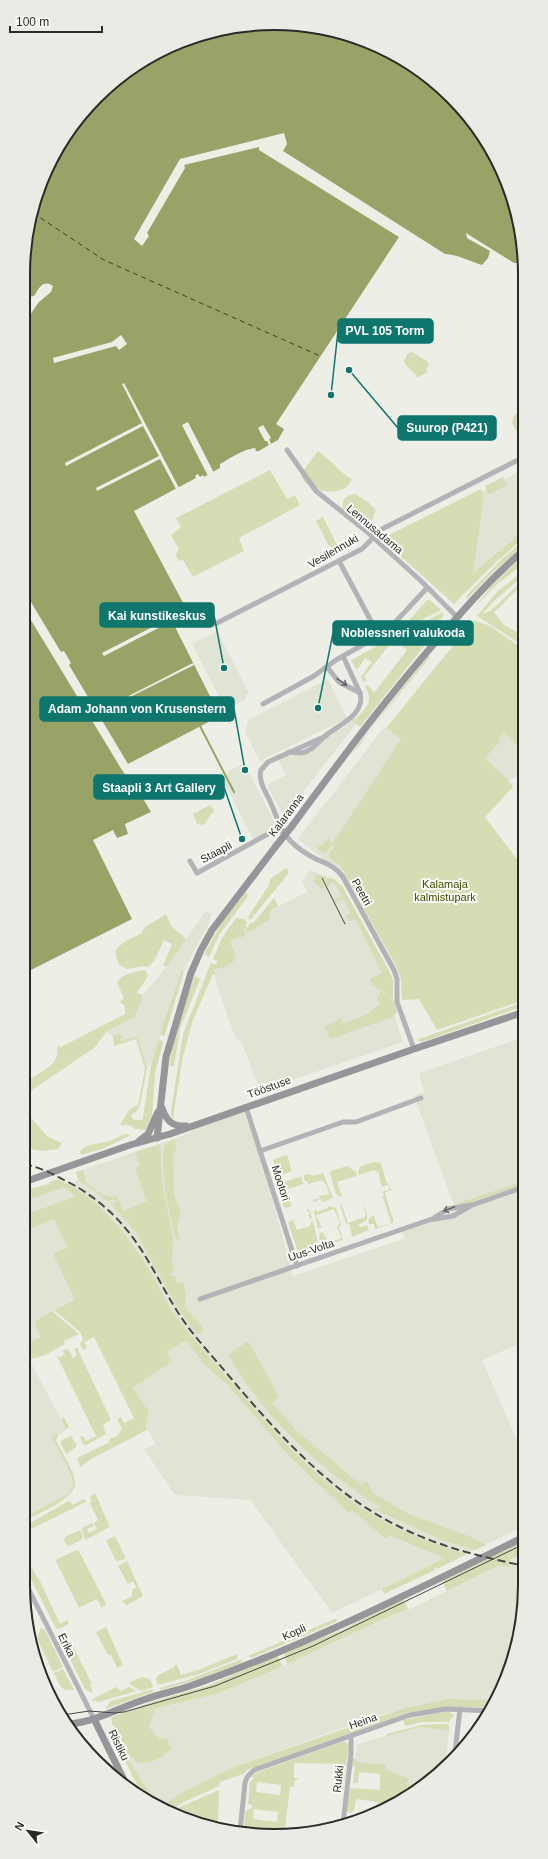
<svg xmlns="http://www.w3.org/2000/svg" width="548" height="1859" viewBox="0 0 548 1859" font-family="Helvetica,sans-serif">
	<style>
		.built { fill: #e0e4d5 }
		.green { fill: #d4ddb4; fill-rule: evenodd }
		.water { fill: #98a467 }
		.pier { fill: #edefe7 }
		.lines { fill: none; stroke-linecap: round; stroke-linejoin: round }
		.stream { stroke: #98a467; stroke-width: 2 }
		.ferry { stroke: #3d4415; stroke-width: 1; stroke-dasharray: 5 4; stroke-linecap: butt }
		.street { stroke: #b2b3b6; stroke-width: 5 }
		.secondary { stroke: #94969a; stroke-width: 7 }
		.tram { stroke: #474744; stroke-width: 1 }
		.rail { stroke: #474744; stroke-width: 2; stroke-dasharray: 8 4; stroke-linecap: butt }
		.secondary-bridge { stroke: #94969a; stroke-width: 7 }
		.oneway { stroke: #676868 }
		.labels { text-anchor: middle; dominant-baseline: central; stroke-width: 4; stroke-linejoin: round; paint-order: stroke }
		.street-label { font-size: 11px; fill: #2a2a28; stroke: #fafcf5 }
		.park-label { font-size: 11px; fill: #434d00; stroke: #fafcf5 }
		.rim { fill: none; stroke: #2a2a28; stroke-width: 2 }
		.leader { fill: none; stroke: #0f766e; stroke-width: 1.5 }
		.callout-dot { fill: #0f766e; stroke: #fafcf5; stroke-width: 1.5 }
		.callout { fill: #0f766e; stroke: #0f766e; stroke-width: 1.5 }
		.callout-label { font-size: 12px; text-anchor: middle; font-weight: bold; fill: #fff }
	</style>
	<rect width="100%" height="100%" fill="#edefe7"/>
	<!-- built -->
	<g class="built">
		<polygon points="522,470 522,532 472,574 481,492"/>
		<polygon points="217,631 249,693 245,695 246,699 226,710 192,644"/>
		<polygon points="328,679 347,718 260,761 245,732 248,720"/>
		<polygon points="352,720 356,724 284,816 267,785 286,775 278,760 288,754 303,756 314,750 331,734 343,728"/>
		<polygon points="384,727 402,739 332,844 354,883 298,839"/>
		<polygon points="504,733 522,750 522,772 509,781 485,758 499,742 497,740"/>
		<polygon points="244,763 277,827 253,839 220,775"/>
		<polygon points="310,870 326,876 344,890 391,977 392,1008 403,1042 260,1091 242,1043 235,1037 217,986 214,969 236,922 246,926 248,928 271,916 269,911 307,892 302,881"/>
		<polygon points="206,911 212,914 207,927 181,975 152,1062 145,1068 136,1039 114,1046 113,1037 106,1031 135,1017 143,995 167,966"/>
		<polygon points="521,1038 521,1343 482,1360 521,1450 520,1528 453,1561 445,1558 332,1613 250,1500 175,1495 144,1449 155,1444 146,1426 149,1412 133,1388 173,1361 76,1196 24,1215 24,1201 70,1185 78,1179 76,1172 175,1139 246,1107 260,1151 293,1276 406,1238 401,1230 456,1211 414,1096 424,1092 419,1073"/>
		<polygon points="50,1220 54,1220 67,1247 53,1254 76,1300 35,1320 40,1337 24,1345 24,1232"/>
		<polygon points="29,1359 66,1429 51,1437 66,1464 73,1483 70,1494 23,1518 24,1362"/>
		<polygon points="520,1555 520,1634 495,1700 449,1699 405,1708 353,1724 234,1767 179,1794 160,1808 121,1749 125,1745 118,1719 219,1693 287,1664 379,1621 412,1608"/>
		<polygon points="421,1727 449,1731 445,1764 427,1784 423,1786 407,1784 407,1778 355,1762 357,1745 377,1738"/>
	</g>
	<!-- green -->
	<g class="green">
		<path d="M412,352L427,361L429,365L426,369L427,372L417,378C414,370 407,369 404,361L408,353Z"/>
		<polygon points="519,410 523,412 523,436 517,432 512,423 513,418"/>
		<path d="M318,451C331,460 339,472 352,479C346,498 308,494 301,476L305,468Z"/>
		<polygon points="270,470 287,499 295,495 300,505 239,538 244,551 193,577 183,560 179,561 175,554 179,550 171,535 181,527 176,518"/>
		<polygon points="503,477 507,485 488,495 485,486"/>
		<polygon points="481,489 484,495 473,573 522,532 522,539 495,563 454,604 388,545 386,539 389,535"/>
		<path d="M355,494L368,502L376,510L372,521L362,524L343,509V501C346,497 349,495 355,494Z"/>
		<polygon points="323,517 339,549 329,546 316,521"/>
		<polygon points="522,542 522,547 494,571 467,599 466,598 467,595 504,557"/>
		<polygon points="522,557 522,565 496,585 475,607 494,583"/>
		<path d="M522,572V577L497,598L483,613C492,615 511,588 522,583V586C511,593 504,604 494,612L504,625L522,635V645L477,616L498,591Z"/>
		<polygon points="427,600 430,600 441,610 400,631"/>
		<path d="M443,612V616L424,646L360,727L352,720L354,718L356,719C366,707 374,703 365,686L368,685L374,693L407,650L397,642L399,635Z"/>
		<polygon points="474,620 490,626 522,648 520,654 522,654 522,750 504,733 498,740 500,742 485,758 509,781 513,787 485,817 522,866 521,1001 437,1030 419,999 402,1000 401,979 397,968 341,867 328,856 334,847 333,845 329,848 326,854 319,851 316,846 318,844 322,845 329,838 332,844 401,739 386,728"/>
		<polygon points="396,636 364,677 367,680 363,682 361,677 372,662 365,658 357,670 351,660"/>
		<polygon points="428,656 430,657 370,730 358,747 349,756"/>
		<polygon points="210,805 214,810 204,825 197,824 193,814"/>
		<polygon points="286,868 288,870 288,874 252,918 249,920 248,917 269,885 270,879"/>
		<polygon points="317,875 334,879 342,886 389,971 393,980 393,999 372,985 370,979 382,973 355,919 349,922 346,916 351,913 344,899 335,903 334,900 342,896 334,882 327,886 322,877 321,878 325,887 321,889 314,881"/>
		<polygon points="246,892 248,896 219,935 209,957 204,954 222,922"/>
		<polygon points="274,898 278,906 271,910 269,920 247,933 246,931 249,924 254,922"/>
		<path d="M166,914L172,927L186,939L167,966H163L172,944L164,940L154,961L148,967L144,966L127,969L119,965L115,952C121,942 131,938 141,934L145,927Z"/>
		<polygon points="236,918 244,919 247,923 244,931 246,934 242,938 240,936 230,942 236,955 233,962 223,968 214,969 216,975 213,974 193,1020 183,1056 173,1118 172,1119 171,1111 183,1034 211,963 216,965 218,961 213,959 222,938 230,926 231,926"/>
		<path d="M145,970L148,976L137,993L143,995L135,1017L107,1031L94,1048L32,1090L25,1098V1082C33,1077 53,1067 56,1058C58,1055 57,1050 58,1046L61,1047L125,1014V1006L120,1002L124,998L117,982C122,974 136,971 145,970Z"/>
		<polygon points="182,970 184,972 164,1037 161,1033 161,1030"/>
		<path d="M195,976L200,979L180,1029L174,1066H170C171,1036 184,1004 195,976Z"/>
		<polygon points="381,992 394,1001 397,1012 393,1017 330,1039 324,1027 341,1018 343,1024 368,1014 380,1003 377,999"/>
		<polygon points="521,1003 521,1007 422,1042 416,1040"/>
		<path d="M118,1034L123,1037L120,1039L122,1041L135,1037L138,1039L147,1068L140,1105L136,1112L132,1114L131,1116L134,1120H142L143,1117L151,1066L158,1041L160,1040L163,1042L155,1074L152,1116L145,1130L135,1129C128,1122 124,1126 117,1126L120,1125L129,1110L138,1105L145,1068L136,1039L114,1046L113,1037Z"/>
		<polygon points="25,1111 47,1136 62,1143 58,1149 42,1151 25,1148"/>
		<path d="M127,1134L131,1135L102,1149L81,1155L80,1152C85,1143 101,1144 109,1141C116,1139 120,1135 127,1134Z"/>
		<path d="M175,1139L176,1151L173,1152V1158L174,1195L181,1212L177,1226L180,1240L176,1239C171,1220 159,1168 164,1149C166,1143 170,1141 175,1139Z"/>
		<path d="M160,1144L162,1181L173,1239L172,1263L174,1269L171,1274H158L136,1232L112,1205L116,1201L113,1199L109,1202L78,1179L76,1172L83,1170L86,1183C95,1189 105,1200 117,1196L123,1211L147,1201L136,1171L135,1168L140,1166L135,1152Z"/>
		<polygon points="287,1155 292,1171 278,1176 273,1160"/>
		<path d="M374,1162L381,1163L386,1181L392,1190L385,1192L386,1196L393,1220V1223L375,1229L374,1224H369C368,1219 369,1217 374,1216L378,1227L391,1223L383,1197L384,1194L382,1192L390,1189L388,1185L382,1187L378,1172L374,1170L359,1175L358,1171L361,1166Z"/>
		<polygon points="347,1166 356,1172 357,1176 337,1182 342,1197 336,1194 330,1173 331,1171"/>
		<polygon points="323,1173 333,1198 322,1202 321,1199 313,1202 313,1200 320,1198 319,1196 329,1194 327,1186 322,1180 308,1184 307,1181 305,1181 303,1175 309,1174 313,1176"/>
		<polygon points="301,1176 303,1183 306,1183 285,1190 292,1206 286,1208 283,1206 276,1185"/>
		<path d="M58,1179C103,1200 130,1238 155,1279C161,1291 166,1303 174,1314C191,1338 213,1360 232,1383C304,1467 357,1524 467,1554L437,1569L436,1567L434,1568L435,1570L384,1594L382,1589L445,1558L389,1535L386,1539L352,1510L349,1513L288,1455L228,1385L205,1365L186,1340L167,1352L173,1361L133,1388L149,1412L146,1426L147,1430L91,1459L80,1467L77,1458L108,1443L110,1439L117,1436L122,1429L117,1419L121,1417L124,1423L134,1418L94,1337L84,1342L87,1348L83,1350L80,1344L83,1339L80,1332L54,1310L75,1300L53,1254L67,1247L54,1220H50L24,1232V1215L76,1196L65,1187L28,1200L25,1190L49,1184V1182Z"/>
		<polygon points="518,1183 521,1185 468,1203 453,1205"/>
		<polygon points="362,1202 367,1214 367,1220 358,1225 361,1227 367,1225 369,1230 352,1237 350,1225 346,1223 340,1205 341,1203 348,1223 365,1217 366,1215"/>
		<polygon points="328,1206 336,1208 341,1225 339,1227 343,1240 321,1246 319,1237 320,1233 323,1232 328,1243 331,1241 340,1239 341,1237 337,1226 340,1224 334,1209 316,1215 322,1228 318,1228 314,1211 316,1210 317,1212 328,1208"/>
		<polygon points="306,1209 310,1210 319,1247 318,1248 302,1254 298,1252 288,1222 293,1220 297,1230 310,1226 311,1222 312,1221 312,1218 310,1219 308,1215 310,1214"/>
		<polygon points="166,1274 174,1276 177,1283 183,1283 186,1294 185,1308 200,1323 204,1331 197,1334 180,1311 159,1275"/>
		<path d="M52,1311L79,1334L64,1341L65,1344C57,1348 48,1355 39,1357C32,1359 31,1358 24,1362V1345L40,1337L35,1321Z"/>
		<path d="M248,1341L279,1396L272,1403L297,1431L361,1485L367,1481L373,1493L396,1507L411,1515L474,1538L486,1545L475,1550L442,1540L374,1509L382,1508C321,1471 265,1418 228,1355Z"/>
		<polygon points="77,1348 111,1420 103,1425 106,1434 86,1445 83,1444 80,1437 83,1436 86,1441 96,1436 57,1356 60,1357 65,1354 62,1351 68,1349 73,1358 77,1355 74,1349"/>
		<path d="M64,1417L69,1427L58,1435L56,1441C62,1453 75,1471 75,1484C75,1499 36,1515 23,1521V1518L70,1493L73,1482L66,1464L51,1437L66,1429L61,1419Z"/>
		<polygon points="71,1436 77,1446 66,1454 61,1444 62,1440"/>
		<polygon points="95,1493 110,1527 85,1540 82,1528 92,1523 94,1526 87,1529 89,1533 97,1529 94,1523 98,1520 90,1503 92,1502 90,1497"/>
		<polygon points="84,1499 86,1502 23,1533 23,1527 69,1501 73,1505"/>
		<polygon points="80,1530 83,1536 81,1540 69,1546 66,1544 63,1538"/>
		<polygon points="115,1536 126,1559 116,1561 106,1540"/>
		<polygon points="520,1543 520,1555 511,1559 509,1567 500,1565 447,1591 442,1580 485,1559 488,1560 491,1557"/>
		<polygon points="77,1550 79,1551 106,1604 102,1608 97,1599 79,1608 56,1561 57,1559"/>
		<polygon points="127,1561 143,1596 127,1605 122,1601 132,1596 132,1590 136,1587 133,1581 128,1584 118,1566"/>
		<polygon points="29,1568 32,1568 37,1577 38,1577 60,1624 67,1620 69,1624 58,1629 56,1628 26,1570"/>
		<polygon points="403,1599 408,1609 379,1621 287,1664 284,1654 285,1652 342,1630"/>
		<polygon points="337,1618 336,1622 251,1658 248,1656"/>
		<polygon points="106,1627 123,1665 117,1668 111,1655 108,1655 96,1632"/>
		<polygon points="40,1628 45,1630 63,1667 53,1672 37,1638 40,1631"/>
		<polygon points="61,1635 67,1638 71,1645 72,1644 92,1684 90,1685 93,1692 90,1692 85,1689 60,1639 60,1636"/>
		<polygon points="237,1654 237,1659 199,1674 158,1685 156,1680 157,1676 174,1667 176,1663 181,1675 198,1670"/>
		<path d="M276,1656L278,1657L283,1666L219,1693L155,1709L149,1727L159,1739L167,1738L171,1749C160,1759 153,1763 138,1763L128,1753L112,1723L111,1718H110L151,1702L207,1686Z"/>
		<polygon points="242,1659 241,1663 205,1677 161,1690 159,1688 185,1681"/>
		<polygon points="63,1669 74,1690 65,1690 60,1686 54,1673"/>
		<polygon points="142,1677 150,1679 153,1687 141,1691 128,1683"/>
		<polygon points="116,1687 121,1691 129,1687 137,1691 98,1702 91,1700"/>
		<polygon points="154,1689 153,1692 105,1709 111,1701"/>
		<polygon points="449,1699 495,1700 492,1708 447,1707 407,1714 249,1769 243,1774 220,1782 219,1786 180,1804 169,1812 160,1808 179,1794 234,1767 405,1708"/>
		<polygon points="449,1712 454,1715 449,1722 422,1722 405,1726 403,1720 436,1713"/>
		<polygon points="446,1724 449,1726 449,1731 421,1727 387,1736 387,1734 421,1725"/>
		<polygon points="112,1734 152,1797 149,1800 141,1793"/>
		<path d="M341,1742H346L349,1745L344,1783H342L344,1764L294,1763V1778H298V1779L295,1780L294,1787H290L285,1829H283H285V1832L257,1835L244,1831L245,1811L252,1808V1805L248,1804L250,1782L254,1778L252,1777L255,1773ZM257,1782L281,1785L280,1795L256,1792ZM254,1809L278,1812L277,1822L253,1819Z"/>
		<polygon points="352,1758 356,1759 356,1762 386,1765 386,1770 408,1778 407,1784 423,1786 376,1811 377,1802 356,1799 354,1811 350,1813 347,1811 350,1788 380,1790 380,1774 359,1772 358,1783 353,1783 355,1767 351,1766"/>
		<polygon points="219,1790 218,1825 172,1813 178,1808"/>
	</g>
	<!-- water -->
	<g class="water">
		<path d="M225,28H323L385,49L452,97L499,163L523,241V263H514L466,233L467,238L490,251L488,258L482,265C469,261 459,255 445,254L283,151L287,144L284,133L180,159L134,239L142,246L149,236L147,233L185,168L184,165L259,147V150L399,237L276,424L284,429L278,440L258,452L255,450L256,448C243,449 231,458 220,464V468L204,477L203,475L200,477L198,474L195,476L196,478L134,511L187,610L171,619L220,716L128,764L69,665L71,663L64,651L61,652L26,594L27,319L39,302L51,292L53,286C43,279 39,288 34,296L28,297V225L65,135L134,65Z"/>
		<polygon points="26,612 122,770 129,780 132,780 151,812 125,824 128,834 117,838 113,830 93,840 132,919 25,973"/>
	</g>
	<!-- pier -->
	<g class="pier">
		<polygon points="121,335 127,344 119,350 116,346 54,363 53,358 112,342"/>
		<polygon points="124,383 179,488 176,489 160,459 97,491 96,488 159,456 143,426 66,466 65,463 142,423 122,384"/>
		<polygon points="188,422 214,473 208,476 182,425"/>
		<polygon points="263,425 271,438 269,439 271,444 276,441 277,443 257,454 254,452 253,450 251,451 253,448 255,452 259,451 269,445 267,441 265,441 258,428"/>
		<polygon points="170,618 172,621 104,656 102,653"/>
		<polygon points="193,663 194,665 118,703 117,702"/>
	</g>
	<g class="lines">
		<!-- stream -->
		<polyline class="stream" points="200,726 234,792"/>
		<!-- ferry -->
		<polyline class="ferry" points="33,213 104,260 320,356"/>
		<!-- street -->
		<g class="street">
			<polyline points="287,450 316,491 366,531 420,580 457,617"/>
			<polyline points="339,561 379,636"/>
			<polyline points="215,624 362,549 382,529 522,458"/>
			<polyline points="327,667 339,682 360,693"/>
			<polyline points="263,704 314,676 336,660 387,631 427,588"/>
			<path d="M326,736L268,762L261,770C258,780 265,791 269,799C281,825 281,838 307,854C320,863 332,862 343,877L394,970L397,979V1002L414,1049"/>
			<path d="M289,752C293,752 298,753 302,753C312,751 318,742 325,736C338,725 366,715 360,693L343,656"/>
			<polyline points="190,861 197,873 268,834 281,831"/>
			<polyline points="246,1107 297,1266"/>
			<polyline points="260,1151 343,1122 356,1122 421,1098"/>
			<polyline points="432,1219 448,1209 471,1205"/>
			<polyline points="200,1299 429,1220 453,1216 472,1205 521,1188"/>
			<polyline points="23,1578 94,1719"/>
			<polyline points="455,1752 460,1709"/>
			<polyline points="343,1824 351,1754 351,1736"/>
			<polyline points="240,1831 245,1783 247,1777 254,1770 410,1715 446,1709 491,1711"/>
		</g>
		<!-- secondary -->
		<g class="secondary">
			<path d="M292,826C340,761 387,697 440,637C466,607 492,577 522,552"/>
			<path d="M162,1108C166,1120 172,1127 186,1126"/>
			<polyline points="157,1138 166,1057 191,973 201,950 212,930 276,846"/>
			<polyline points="139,1141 148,1134 158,1112"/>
			<polyline points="24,1182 130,1145 170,1134 414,1049 521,1013"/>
			<polyline points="94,1719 124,1780"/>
			<path d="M69,1724C96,1722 120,1707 146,1699C160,1694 175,1691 190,1686C303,1647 412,1592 520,1539"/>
		</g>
		<!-- tram -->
		<g class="tram">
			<polyline points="322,878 345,924"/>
			<polyline points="63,1715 89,1711 115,1713 124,1712 215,1686 313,1646 520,1546"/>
		</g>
		<!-- rail -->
		<path class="rail" d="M24,1164C38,1167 52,1173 64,1180C93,1194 118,1216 136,1242C155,1269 168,1300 188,1327C204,1348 222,1367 239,1388C285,1441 333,1494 398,1526C437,1546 478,1556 520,1565"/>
		<!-- secondary-bridge -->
		<polyline class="secondary-bridge" points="276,846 292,826"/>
	</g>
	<!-- one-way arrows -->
	<defs><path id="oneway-shaft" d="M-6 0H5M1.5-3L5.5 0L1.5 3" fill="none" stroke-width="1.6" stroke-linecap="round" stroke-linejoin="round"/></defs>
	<g class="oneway">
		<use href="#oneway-shaft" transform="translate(342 682) rotate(35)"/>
		<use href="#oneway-shaft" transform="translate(449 1209) rotate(158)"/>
	</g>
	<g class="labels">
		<!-- street labels -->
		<g class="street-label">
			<text transform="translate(375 529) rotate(40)">Lennusadama</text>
			<text transform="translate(333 551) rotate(-30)">Vesilennuki</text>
			<text transform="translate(286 815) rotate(-53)">Kalaranna</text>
			<text transform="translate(216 852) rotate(-28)">Staapli</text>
			<text transform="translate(362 892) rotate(61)">Peetri</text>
			<text transform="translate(269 1087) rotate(-20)">Tööstuse</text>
			<text transform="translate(281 1183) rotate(72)">Mootori</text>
			<text transform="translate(311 1250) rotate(-19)">Uus-Volta</text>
			<text transform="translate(294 1632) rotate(-24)">Kopli</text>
			<text transform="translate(67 1645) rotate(63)">Erika</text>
			<text transform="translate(363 1721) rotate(-19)">Heina</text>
			<text transform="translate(119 1745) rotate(64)">Ristiku</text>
			<text transform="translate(338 1779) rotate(-84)">Rukki</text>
		</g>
		<!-- park labels -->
		<g class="park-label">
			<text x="445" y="884">Kalamaja<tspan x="445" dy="13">kalmistupark</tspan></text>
		</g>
	</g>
	<!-- crop -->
	<path d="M0 0H548V1859H0ZM274 30H274A244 244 0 0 1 518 274V1585A244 244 0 0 1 274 1829H274A244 244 0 0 1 30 1585V274A244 244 0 0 1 274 30Z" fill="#e9ebe5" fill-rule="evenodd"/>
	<path class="rim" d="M274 30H274A244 244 0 0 1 518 274V1585A244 244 0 0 1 274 1829H274A244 244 0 0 1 30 1585V274A244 244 0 0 1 274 30Z"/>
	<!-- callouts -->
	<path class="leader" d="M331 395L338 331M349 370L398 428M224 668L214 615M318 708L333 633M245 770L234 709M242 839L224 787"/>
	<g class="callout-dot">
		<circle cx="331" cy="395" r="4"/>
		<circle cx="349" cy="370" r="4"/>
		<circle cx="224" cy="668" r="4"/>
		<circle cx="318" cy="708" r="4"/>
		<circle cx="245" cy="770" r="4"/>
		<circle cx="242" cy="839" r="4"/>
	</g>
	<g class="callout">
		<rect x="338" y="319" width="95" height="24" rx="4"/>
		<rect x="398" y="416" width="98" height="24" rx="4"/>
		<rect x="100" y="603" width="114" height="24" rx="4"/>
		<rect x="333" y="621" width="140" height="24" rx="4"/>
		<rect x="40" y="697" width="194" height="24" rx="4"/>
		<rect x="94" y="775" width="130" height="24" rx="4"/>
	</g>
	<g class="callout-label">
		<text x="385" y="335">PVL 105 Torm</text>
		<text x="447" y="432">Suurop (P421)</text>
		<text x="157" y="620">Kai kunstikeskus</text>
		<text x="403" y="637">Noblessneri valukoda</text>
		<text x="137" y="713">Adam Johann von Krusenstern</text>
		<text x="159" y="792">Staapli 3 Art Gallery</text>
	</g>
	<!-- north arrow -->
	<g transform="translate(28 1831) rotate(300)" stroke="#fafcf5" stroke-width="3" paint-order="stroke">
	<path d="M0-3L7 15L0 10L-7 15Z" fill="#2a2a28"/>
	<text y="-6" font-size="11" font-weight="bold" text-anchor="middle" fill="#2a2a28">N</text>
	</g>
	<!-- scale -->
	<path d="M10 26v6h92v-6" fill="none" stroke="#2a2a28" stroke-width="2"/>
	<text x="16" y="26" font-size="12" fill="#2a2a28" stroke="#fafcf5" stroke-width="3" paint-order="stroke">100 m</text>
</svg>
